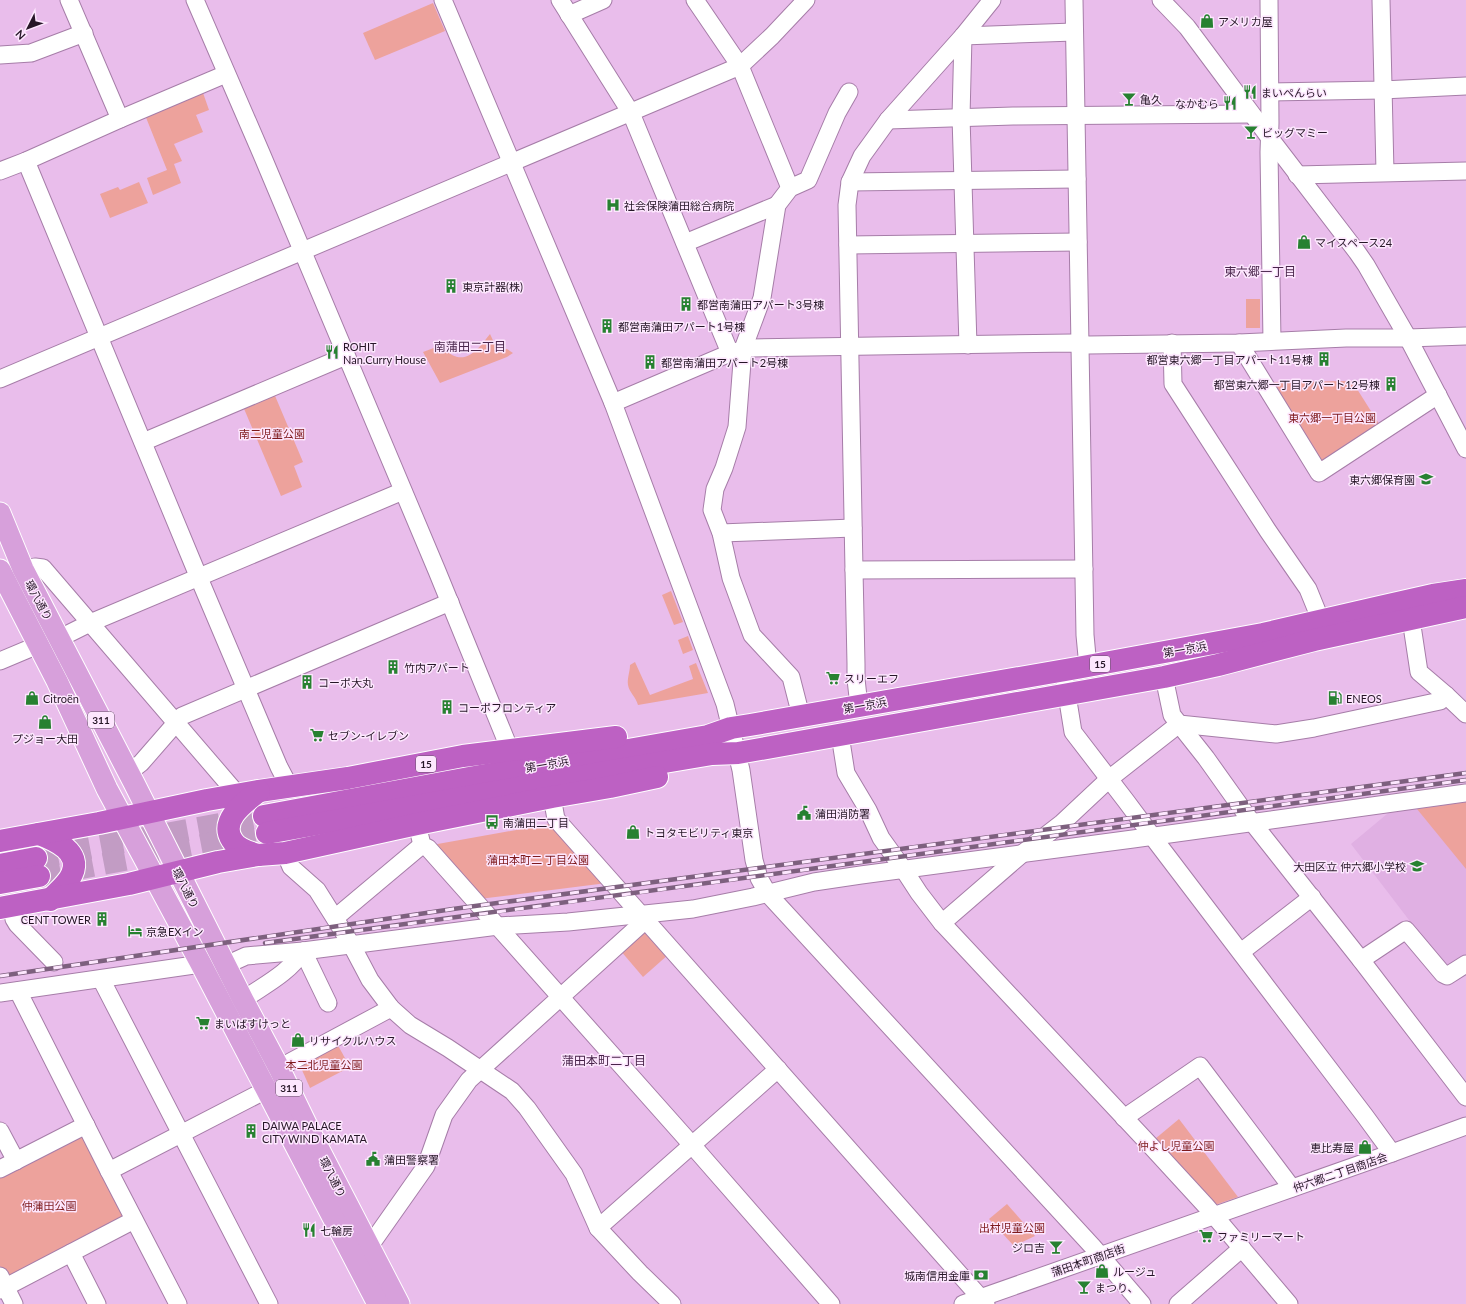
<svg xmlns="http://www.w3.org/2000/svg" width="1466" height="1304" viewBox="0 0 1466 1304" font-family="Lato,'Noto Sans JP',sans-serif">
	<style>
		.built { fill: #e0b0e3 }
		.green { fill: #eda29c }
		.lines { fill: none; stroke-linecap: round; stroke-linejoin: round }
		.highway-tunnel { stroke: #c29cc4; stroke-width: 22; stroke-dasharray: 22 11; stroke-linecap: butt }
		.minor-casing { stroke: #a67da8; stroke-width: 19 }
		.major-casing { stroke: #fff; stroke-width: 23 }
		.highway-casing { stroke: #fff; stroke-width: 24 }
		.minor { stroke: #fff; stroke-width: 17 }
		.major { stroke: #d7a0db; stroke-width: 21 }
		.highway { stroke: #bd61c3; stroke-width: 22 }
		.rail-casing { stroke: #7d607e; stroke-width: 4.5 }
		.rail { stroke: #fde7fe; stroke-width: 3; stroke-dasharray: 9; stroke-linecap: butt }
		.labels { text-anchor: middle; dominant-baseline: central; stroke-width: 3; stroke-linejoin: round; paint-order: stroke }
		.shield { fill: #fde7fe; stroke: #665568; stroke-width: 1 }
		.shield-label { font-size: 10px; font-weight: bold; fill: #261627 }
		.poi-label { font-size: 11px; fill: #261627; stroke: #fde7fe; text-anchor: start }
		.park-label { font-size: 11px; fill: #7e191c; stroke: #fde7fe }
		.street-label { font-size: 11px; fill: #261627; stroke: #fde7fe }
		.neighbourhood-label { font-size: 12px; fill: #49254b; stroke: #fde7fe }
	</style>
	<rect width="100%" height="100%" fill="#e9bdeb"/>
	<!-- built -->
	<polygon class="built" points="1466,799 1466,961 1442,968 1409,930 1409,920 1351,844 1393,809"/>
	<!-- green -->
	<g class="green">
		<polygon points="433,3 445,31 375,60 363,33"/>
		<polygon points="202,90 209,110 196,115 203,132 174,144 182,161 174,164 181,183 153,195 147,178 167,170 145,115"/>
		<polygon points="139,182 148,203 110,218 100,194 118,187 120,190"/>
		<rect x="1246" y="299" width="14" height="29"/>
		<path d="M490,334L498,351L507,349L513,353L507,357L440,383L423,352L439,346C444,349 448,352 452,355C469,364 481,345 490,334Z"/>
		<polygon points="1352,381 1381,427 1321,465 1268,382"/>
		<polygon points="273,391 303,462 294,466 302,487 281,496 242,404"/>
		<polygon points="671,591 683,622 674,625 662,595"/>
		<polygon points="688,636 693,650 683,654 678,640"/>
		<path d="M635,662L650,695L693,679L689,666L696,663L708,693L638,705C636,697 629,692 628,685C627,678 630,672 630,665Z"/>
		<polygon points="1466,802 1466,869 1417,809"/>
		<polygon points="555,823 607,883 479,899 432,845"/>
		<polygon points="644,929 669,954 643,977 620,950"/>
		<polygon points="336,1042 350,1067 310,1088 298,1061"/>
		<polygon points="1179,1119 1238,1197 1215,1205 1149,1144"/>
		<polygon points="81,1135 126,1216 14,1278 4,1274 0,1266 0,1177"/>
		<polygon points="1007,1204 1035,1236 1014,1246 989,1219"/>
	</g>
	<g class="lines">
		<!-- highway-tunnel -->
		<g class="highway-tunnel">
			<polyline points="36,858 264,816"/>
			<polyline points="39,876 267,833"/>
		</g>
		<defs>
			<g id="minor">
				<polyline points="69,0 120,119"/>
				<polyline points="195,0 262,155 437,571 510,750"/>
				<polyline points="443,0 613,403 725,704 741,770 754,860 759,878 768,894 1093,1247 1142,1304"/>
				<polyline points="560,0 631,113 730,353"/>
				<polyline points="695,0 740,66 790,188"/>
				<polyline points="1074,0 1085,635 1088,667"/>
				<polyline points="1161,0 1187,27 1269,137 1357,252 1366,265 1408,338 1466,449"/>
				<polyline points="1269,0 1270,123 1269,152 1272,341"/>
				<polyline points="1381,0 1385,172"/>
				<polyline points="569,15 603,0"/>
				<polyline points="0,55 31,53 84,33"/>
				<polyline points="1270,92 1382,90 1466,86"/>
				<polyline points="888,120 1013,116 1251,114"/>
				<polyline points="26,161 199,578 279,767 289,786"/>
				<polyline points="0,171 26,161 120,119 226,74"/>
				<polyline points="1297,175 1466,171"/>
				<polyline points="850,182 1077,179"/>
				<polyline points="685,243 777,205"/>
				<polyline points="848,245 1078,242"/>
				<polyline points="1172,343 1173,384 1268,531 1308,589 1321,621"/>
				<polyline points="1239,343 1319,473 1438,395"/>
				<polyline points="968,345 961,117 963,36 1074,32"/>
				<polyline points="0,379 740,66 772,36 806,0"/>
				<polyline points="613,403 730,353 751,348 1072,343 1088,345 1239,343 1346,338 1408,338 1466,336"/>
				<polyline points="143,442 346,356"/>
				<polyline points="721,533 853,528"/>
				<polyline points="854,570 1084,569"/>
				<polyline points="11,571 35,567 43,568 238,795"/>
				<polyline points="60,638 90,623 403,491"/>
				<polyline points="0,661 38,645"/>
				<polyline points="1063,670 1073,732 1126,801 1158,844 1365,1116 1392,1153"/>
				<polyline points="1164,677 1172,715 1206,758 1248,817 1361,960 1466,1097"/>
				<polyline points="1446,695 1466,714"/>
				<polyline points="859,706 856,679 856,664 854,570 847,205 850,182 862,156 888,120 963,36 992,0"/>
				<polyline points="801,716 791,677 752,635 731,578 721,533 712,510 715,489 724,468 737,427 743,349 762,298 777,205 790,188 808,180 837,113 849,92"/>
				<polyline points="840,735 846,773 868,810 881,838 904,870 919,893 942,923 1149,1144 1206,1206 1289,1304"/>
				<polyline points="128,773 141,763 182,716 450,602"/>
				<polyline points="552,797 556,819 986,1304"/>
				<polyline points="417,824 422,845 428,848 692,1145 831,1304"/>
				<polyline points="285,853 291,867 317,890 351,944 370,980 391,1008 410,1025 448,1048 512,1091 527,1108 574,1174 598,1228 640,1273 672,1304"/>
				<polyline points="12,907 14,919 17,924 54,962"/>
				<polyline points="335,918 422,845"/>
				<polyline points="942,923 1023,853 1062,823 1109,779 1179,724 1276,734 1314,728 1440,701 1446,695 1419,672 1411,619"/>
				<polyline points="303,951 328,1003"/>
				<polyline points="1241,952 1312,897"/>
				<polyline points="1361,960 1406,930 1443,974 1447,976 1466,964"/>
				<polyline points="226,965 246,956 303,951 498,926 568,922 693,909 753,897 814,882 861,875 1133,839 1466,793"/>
				<polyline points="101,979 269,1304"/>
				<polyline points="18,991 109,1171 178,1304"/>
				<polyline points="0,993 201,964"/>
				<path d="M243,1000C264,985 288,974 303,951"/>
				<polyline points="279,1068 391,1008"/>
				<polyline points="1124,1118 1200,1066 1292,1188"/>
				<polyline points="0,1131 16,1161"/>
				<polyline points="0,1169 86,1125"/>
				<polyline points="109,1171 266,1090"/>
				<polyline points="598,1228 778,1069"/>
				<polyline points="369,1247 426,1166 444,1115 469,1080 639,926 641,915"/>
				<polyline points="71,1253 97,1304"/>
				<polyline points="0,1276 14,1304"/>
				<polyline points="0,1290 134,1220"/>
				<polyline points="963,1304 1392,1153 1466,1126"/>
				<polyline points="1178,1304 1242,1248"/>
			</g>
			<g id="major">
				<polyline points="0,513 23,569 134,783 243,1000 279,1068 310,1132 399,1304"/>
				<polyline points="0,570 57,681 107,789 201,964 378,1304"/>
			</g>
			<g id="highway">
				<polyline points="264,816 469,778 708,736 731,728 750,725 1077,668 1263,634 1380,607 1433,595 1466,590"/>
				<polyline points="267,833 611,771 712,754 738,753 1164,677 1218,665 1314,640 1466,607"/>
				<path d="M39,834C55,840 82,852 72,874C68,884 57,892 50,900"/>
				<polyline points="0,841 99,823 207,800 259,791 348,778 463,756 616,737"/>
				<path d="M258,855C248,852 237,849 232,840C219,820 245,802 259,791"/>
				<polyline points="0,865 36,858"/>
				<polyline points="0,883 39,876"/>
				<polyline points="0,908 129,884 218,862 258,855 285,853 417,824 552,797 610,787 657,777"/>
			</g>
		</defs>
		<!-- minor casing -->
		<use href="#minor" class="minor-casing"/>
		<!-- major casing -->
		<use href="#major" class="major-casing"/>
		<!-- highway casing -->
		<use href="#highway" class="highway-casing"/>
		<!-- minor -->
		<use href="#minor" class="minor"/>
		<!-- major -->
		<use href="#major" class="major"/>
		<!-- highway -->
		<use href="#highway" class="highway"/>
		<defs>
			<g id="rail">
				<path d="M265,943C666,890 1065,833 1466,780"/>
				<polyline points="0,976 453,909 1466,773"/>
			</g>
		</defs>
		<!-- rail casing -->
		<use href="#rail" class="rail-casing"/>
		<!-- rail -->
		<use href="#rail" class="rail"/>
	</g>
	<!-- icons -->
	<defs>
		<symbol id="shop-bare" viewBox="-9 -9 18 18"><path d="M-5-2.5h2.3a2.7 3.5 0 0 1 5.4 0H5L5.5 6h-11ZM-1.5-2.5h3a1.5 2.3 0 0 0-3 0Z" fill="#278131" stroke="#fde7fe" stroke-width="2.5" paint-order="stroke"/></symbol>
		<symbol id="restaurant-bare" viewBox="-9 -9 18 18"><path d="M-5-6h1v4h1v-4h1v4h1v-4h1v5L-1.5 .5V6h-2V.5L-5-1ZM5-6V6H3V1.5H1.5Q1.5-4 5-6Z" fill="#278131" stroke="#fde7fe" stroke-width="2.5" paint-order="stroke"/></symbol>
		<symbol id="bar-bare" viewBox="-9 -9 18 18"><path d="M-6-5H6L.8 .8V4.5H3.5V6h-7V4.5H-.8V.8Z" fill="#278131" stroke="#fde7fe" stroke-width="2.5" paint-order="stroke"/></symbol>
		<symbol id="hospital-bare" viewBox="-9 -9 18 18"><path d="M-5-5h3v3.5h4V-5h3V5h-3V1.5h-4V5h-3Z" fill="#278131" stroke="#fde7fe" stroke-width="2.5" paint-order="stroke"/></symbol>
		<symbol id="building-bare" viewBox="-9 -9 18 18"><path d="M-4-6H4V6H1V3H-1V6H-4ZM-2.5-4.3h1.7v1.8h-1.7ZM.8-4.3h1.7v1.8H.8ZM-2.5-1h1.7V.8h-1.7ZM.8-1h1.7V.8H.8Z" fill="#278131" stroke="#fde7fe" stroke-width="2.5" paint-order="stroke"/></symbol>
		<symbol id="school-bare" viewBox="-9 -9 18 18"><path d="M0-5L7-2L0 1L-7-2ZM-4 1L0 2.5L4 1V4Q0 6-4 4Z" fill="#278131" stroke="#fde7fe" stroke-width="2.5" paint-order="stroke"/></symbol>
		<symbol id="supermarket-bare" viewBox="-9 -9 18 18"><path d="M-6-5.5h2.5l.6 2H6L4.5 2H-2.5L-4.4-4H-6ZM-1.5 3.2a1.3 1.3 0 1 0 .1 0ZM3 3.2a1.3 1.3 0 1 0 .1 0Z" fill="#278131" stroke="#fde7fe" stroke-width="2.5" paint-order="stroke"/></symbol>
		<symbol id="fuel-bare" viewBox="-9 -9 18 18"><path d="M-5.5-6h7V0h2V4h1.3V-2.5L3-4.5l.8-.8L6-3V5H2.5V1h-1V6h-7ZM-4.2-4.7v3.2H.2V-4.7Z" fill="#278131" stroke="#fde7fe" stroke-width="2.5" paint-order="stroke"/></symbol>
		<symbol id="civic-bare" viewBox="-9 -9 18 18"><path d="M-.6-6.5H3V-4.5H.6V-3L4-1V1h2V6H-6V1h2V-1L-.6-3ZM-1.2 2.5V6h2.4V2.5Z" fill="#278131" stroke="#fde7fe" stroke-width="2.5" paint-order="stroke"/></symbol>
		<symbol id="bus-bare" viewBox="-9 -9 18 18"><path d="M-5-6H5V4H4V6H2V4H-2V6H-4V4H-5ZM-3.5-4V0h7V-4ZM-3.5 1.2v1.5H-2V1.2ZM2 1.2v1.5H3.5V1.2Z" fill="#278131" stroke="#fde7fe" stroke-width="2.5" paint-order="stroke"/></symbol>
		<symbol id="hotel-bare" viewBox="-9 -9 18 18"><path d="M-6-4.5h1.5V1H6V5H4.5V3h-9V5H-6ZM-4 0a1.8 1.8 0 1 1 3.6 0ZM.5 0V-2.5h3Q6-2.5 6 0Z" fill="#278131" stroke="#fde7fe" stroke-width="2.5" paint-order="stroke"/></symbol>
		<symbol id="bank-bare" viewBox="-9 -9 18 18"><path d="M-6-4H6V4H-6ZM0-2.3a2.3 2.3 0 1 0 0 4.6a2.3 2.3 0 1 0 0-4.6Z" fill="#278131" stroke="#fde7fe" stroke-width="2.5" paint-order="stroke"/></symbol>
	</defs>
	<g fill-rule="evenodd">
		<use href="#shop-bare" x="1197" y="11" width="20" height="20"/>
		<use href="#restaurant-bare" x="1240" y="82" width="20" height="20"/>
		<use href="#bar-bare" x="1119" y="89" width="20" height="20"/>
		<use href="#restaurant-bare" x="1220" y="93" width="20" height="20"/>
		<use href="#bar-bare" x="1241" y="122" width="20" height="20"/>
		<use href="#hospital-bare" x="603" y="195" width="20" height="20"/>
		<use href="#shop-bare" x="1294" y="232" width="20" height="20"/>
		<use href="#building-bare" x="441" y="276" width="20" height="20"/>
		<use href="#building-bare" x="676" y="294" width="20" height="20"/>
		<use href="#building-bare" x="597" y="316" width="20" height="20"/>
		<use href="#restaurant-bare" x="322" y="342" width="20" height="20"/>
		<use href="#building-bare" x="1314" y="349" width="20" height="20"/>
		<use href="#building-bare" x="640" y="352" width="20" height="20"/>
		<use href="#building-bare" x="1381" y="374" width="20" height="20"/>
		<use href="#school-bare" x="1416" y="469" width="20" height="20"/>
		<use href="#building-bare" x="383" y="657" width="20" height="20"/>
		<use href="#supermarket-bare" x="823" y="668" width="20" height="20"/>
		<use href="#building-bare" x="297" y="672" width="20" height="20"/>
		<use href="#shop-bare" x="22" y="688" width="20" height="20"/>
		<use href="#fuel-bare" x="1325" y="688" width="20" height="20"/>
		<use href="#building-bare" x="437" y="697" width="20" height="20"/>
		<use href="#shop-bare" x="35" y="712" width="20" height="20"/>
		<use href="#supermarket-bare" x="307" y="725" width="20" height="20"/>
		<use href="#civic-bare" x="794" y="803" width="20" height="20"/>
		<use href="#bus-bare" x="482" y="812" width="20" height="20"/>
		<use href="#shop-bare" x="623" y="822" width="20" height="20"/>
		<use href="#school-bare" x="1407" y="856" width="20" height="20"/>
		<use href="#building-bare" x="92" y="909" width="20" height="20"/>
		<use href="#hotel-bare" x="125" y="921" width="20" height="20"/>
		<use href="#supermarket-bare" x="193" y="1013" width="20" height="20"/>
		<use href="#shop-bare" x="288" y="1030" width="20" height="20"/>
		<use href="#building-bare" x="241" y="1121" width="20" height="20"/>
		<use href="#shop-bare" x="1355" y="1137" width="20" height="20"/>
		<use href="#civic-bare" x="363" y="1149" width="20" height="20"/>
		<use href="#restaurant-bare" x="299" y="1220" width="20" height="20"/>
		<use href="#supermarket-bare" x="1196" y="1226" width="20" height="20"/>
		<use href="#bar-bare" x="1046" y="1237" width="20" height="20"/>
		<use href="#shop-bare" x="1092" y="1261" width="20" height="20"/>
		<use href="#bank-bare" x="971" y="1265" width="20" height="20"/>
		<use href="#bar-bare" x="1074" y="1277" width="20" height="20"/>
	</g>
	<g class="labels">
		<!-- shield labels -->
		<g class="shield">
			<rect x="1090" y="656" width="20" height="16" rx="3"/>
			<rect x="88" y="712" width="26" height="16" rx="3"/>
			<rect x="416" y="756" width="20" height="16" rx="3"/>
			<rect x="276" y="1080" width="26" height="16" rx="3"/>
		</g>
		<g class="shield-label">
			<text x="1100" y="664">15</text>
			<text x="101" y="720">311</text>
			<text x="426" y="764">15</text>
			<text x="289" y="1088">311</text>
		</g>
		<!-- poi labels -->
		<g class="poi-label">
			<text x="1218" y="21">アメリカ屋</text>
			<text x="1261" y="92">まいぺんらい</text>
			<text x="1140" y="99">亀久</text>
			<text x="1219" y="103" text-anchor="end">なかむら</text>
			<text x="1262" y="132">ビッグマミー</text>
			<text x="624" y="205">社会保険蒲田総合病院</text>
			<text x="1315" y="242">マイスペース24</text>
			<text x="462" y="286">東京計器(株)</text>
			<text x="697" y="304">都営南蒲田アパート3号棟</text>
			<text x="618" y="326">都営南蒲田アパート1号棟</text>
			<text x="343" y="346">ROHIT<tspan x="343" dy="13">Nan.Curry House</tspan></text>
			<text x="1313" y="359" text-anchor="end">都営東六郷一丁目アパート11号棟</text>
			<text x="661" y="362">都営南蒲田アパート2号棟</text>
			<text x="1380" y="384" text-anchor="end">都営東六郷一丁目アパート12号棟</text>
			<text x="1415" y="479" text-anchor="end">東六郷保育園</text>
			<text x="404" y="667">竹内アパート</text>
			<text x="844" y="678">スリーエフ</text>
			<text x="318" y="682">コーポ大丸</text>
			<text x="43" y="698">Citroën</text>
			<text x="1346" y="698">ENEOS</text>
			<text x="458" y="707">コーポフロンティア</text>
			<text x="328" y="735">セブン-イレブン</text>
			<text x="45" y="738" text-anchor="middle">プジョー大田</text>
			<text x="815" y="813">蒲田消防署</text>
			<text x="503" y="822">南蒲田二丁目</text>
			<text x="644" y="832">トヨタモビリティ東京</text>
			<text x="1406" y="866" text-anchor="end">大田区立 仲六郷小学校</text>
			<text x="91" y="919" text-anchor="end">CENT TOWER</text>
			<text x="146" y="931">京急EXイン</text>
			<text x="214" y="1023">まいばすけっと</text>
			<text x="309" y="1040">リサイクルハウス</text>
			<text x="262" y="1125">DAIWA PALACE<tspan x="262" dy="13">CITY WIND KAMATA</tspan></text>
			<text x="1354" y="1147" text-anchor="end">恵比寿屋</text>
			<text x="384" y="1159">蒲田警察署</text>
			<text x="320" y="1230">七輪房</text>
			<text x="1217" y="1236">ファミリーマート</text>
			<text x="1045" y="1247" text-anchor="end">ジロ吉</text>
			<text x="1113" y="1271">ルージュ</text>
			<text x="970" y="1275" text-anchor="end">城南信用金庫</text>
			<text x="1095" y="1287">まつり、</text>
		</g>
		<!-- park labels -->
		<g class="park-label">
			<text x="1332" y="417">東六郷一丁目公園</text>
			<text x="272" y="433">南二児童公園</text>
			<text x="538" y="859">蒲田本町二 丁目公園</text>
			<text x="324" y="1064">本二北児童公園</text>
			<text x="1176" y="1145">仲よし児童公園</text>
			<text x="49" y="1205">仲蒲田公園</text>
			<text x="1012" y="1227">出村児童公園</text>
		</g>
		<!-- street labels -->
		<g class="street-label">
			<text transform="translate(39 600) rotate(62)">環八通り</text>
			<text transform="translate(1185 649) rotate(-10)">第一京浜</text>
			<text transform="translate(865 705) rotate(-10)">第一京浜</text>
			<text transform="translate(547 764) rotate(-10)">第一京浜</text>
			<text transform="translate(186 888) rotate(63)">環八通り</text>
			<text transform="translate(1340 1172) rotate(-19)">仲六郷二丁目商店会</text>
			<text transform="translate(333 1177) rotate(63)">環八通り</text>
			<text transform="translate(1088 1260) rotate(-19)">蒲田本町商店街</text>
		</g>
		<!-- neighbourhood labels -->
		<g class="neighbourhood-label">
			<text x="1260" y="271">東六郷一丁目</text>
			<text x="470" y="346">南蒲田二丁目</text>
			<text x="604" y="1060">蒲田本町二丁目</text>
		</g>
	</g>
	<!-- north arrow -->
	<g transform="translate(28 28) rotate(228)" stroke="#fde7fe" stroke-width="3" paint-order="stroke">
	<path d="M0-3L7 15L0 10L-7 15Z" fill="#261627"/>
	<text y="-6" font-size="11" font-weight="bold" text-anchor="middle" fill="#261627">N</text>
	</g>
</svg>
